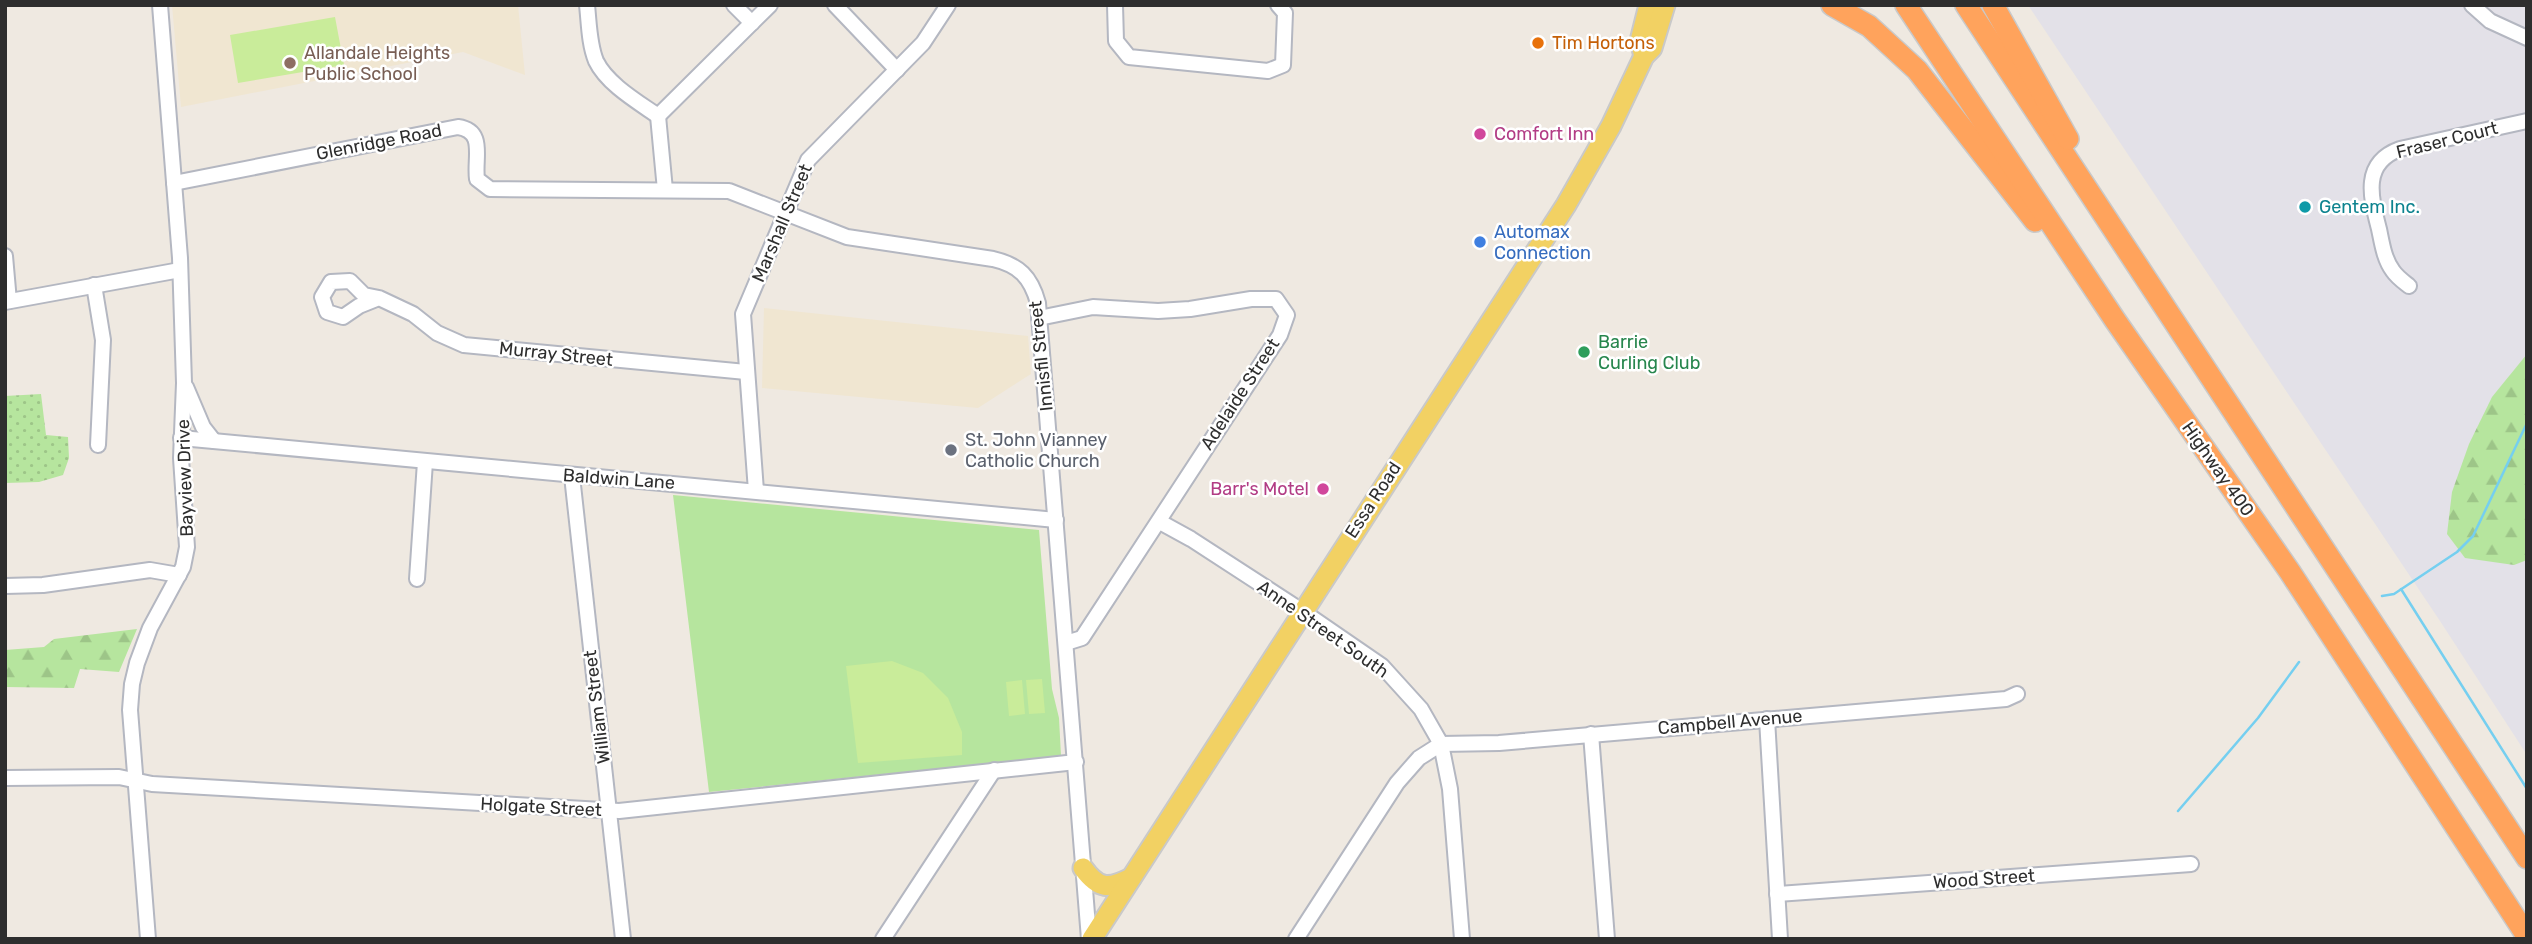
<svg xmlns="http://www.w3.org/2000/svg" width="2532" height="944" viewBox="0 0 2532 944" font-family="Rubik,sans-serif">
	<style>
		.industrial { fill: #e3e1e8 }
		.education { fill: #f0e6d1 }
		.grass { fill: url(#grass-dots) }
		.forest { fill: url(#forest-firs) }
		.park { fill: #b6e59e }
		.pitch { fill: #c9ec9a }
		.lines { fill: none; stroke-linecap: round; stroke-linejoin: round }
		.stream { stroke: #75cff0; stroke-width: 2.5 }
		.minor-casing { stroke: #b4b7c1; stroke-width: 18 }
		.major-casing { stroke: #c9c9c9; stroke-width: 23 }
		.highway-casing { stroke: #c9c9c9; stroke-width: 24 }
		.minor { stroke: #fff; stroke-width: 14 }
		.major { stroke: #f2d163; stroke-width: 19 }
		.highway { stroke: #ffa35c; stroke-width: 21 }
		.food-dot { fill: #e8710a; stroke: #fff; stroke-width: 2.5 }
		.education-dot { fill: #8d6e63; stroke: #fff; stroke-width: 2.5 }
		.hotel-dot { fill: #d1479c; stroke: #fff; stroke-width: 2.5 }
		.culture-dot { fill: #0f9aa8; stroke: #fff; stroke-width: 2.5 }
		.shop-dot { fill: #3f7fe0; stroke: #fff; stroke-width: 2.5 }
		.leisure-dot { fill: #2e9e5b; stroke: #fff; stroke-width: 2.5 }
		.worship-dot { fill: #6b7280; stroke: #fff; stroke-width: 2.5 }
		.labels { text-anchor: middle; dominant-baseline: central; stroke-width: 5; stroke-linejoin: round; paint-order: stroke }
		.food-label { font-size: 18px; fill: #c56008; stroke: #fff; text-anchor: start }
		.education-label { font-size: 18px; fill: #785e54; stroke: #fff; text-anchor: start }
		.hotel-label { font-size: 18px; fill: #b23c85; stroke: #fff; text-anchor: start }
		.street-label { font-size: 18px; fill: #2e2e2e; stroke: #fff }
		.culture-label { font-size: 18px; fill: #0d838f; stroke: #fff; text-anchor: start }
		.shop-label { font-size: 18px; fill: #366cbe; stroke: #fff; text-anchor: start }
		.leisure-label { font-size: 18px; fill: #27864d; stroke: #fff; text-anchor: start }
		.worship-label { font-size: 18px; fill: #5b616d; stroke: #fff; text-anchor: start }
	</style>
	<defs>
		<pattern id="grass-dots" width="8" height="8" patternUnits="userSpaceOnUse" patternTransform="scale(1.75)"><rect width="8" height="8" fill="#b6e59e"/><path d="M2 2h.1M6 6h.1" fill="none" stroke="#9dc588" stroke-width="1.8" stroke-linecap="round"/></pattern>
		<pattern id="forest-firs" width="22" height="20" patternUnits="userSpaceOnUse" patternTransform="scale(1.75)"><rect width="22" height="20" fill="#b6e59e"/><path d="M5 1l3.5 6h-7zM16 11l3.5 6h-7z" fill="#9dc588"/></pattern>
	</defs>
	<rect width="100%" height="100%" fill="#efe9e1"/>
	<!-- industrial -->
	<polygon class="industrial" points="2028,5 2527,5 2527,755 2440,621"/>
	<!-- education -->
	<g class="education">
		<polygon points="172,5 518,5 525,75 463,52 181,107"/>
		<polygon points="764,308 1028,336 1031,374 978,408 762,388"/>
	</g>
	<!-- grass -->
	<polygon class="grass" points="41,394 46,435 68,437 69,458 63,475 39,482 5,483 5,396"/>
	<!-- forest -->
	<g class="forest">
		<polygon points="2527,354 2527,560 2514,565 2465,558 2447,534 2452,492 2469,444 2492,397"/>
		<polygon points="137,629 119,672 80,669 74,688 5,687 5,650 44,647 54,639"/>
	</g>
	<!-- park -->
	<polygon class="park" points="673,495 1039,530 1052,689 1059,718 1061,756 709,792"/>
	<!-- pitch -->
	<g class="pitch">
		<polygon points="335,17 344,65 238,83 230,35"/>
		<polygon points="892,661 923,673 948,698 962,732 962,755 858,763 846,666"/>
		<polygon points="1042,679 1045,713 1029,714 1026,680"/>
		<polygon points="1022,680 1025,714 1009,716 1006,682"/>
	</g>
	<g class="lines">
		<!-- stream -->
		<g class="stream">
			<polyline points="2401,589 2527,789"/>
			<polyline points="2382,596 2394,594 2457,552 2473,536 2527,423"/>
			<polyline points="2178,811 2258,718 2299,662"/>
		</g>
		<defs>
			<g id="minor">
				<path d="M587,5C589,23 589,44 596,61C607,84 638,102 658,116"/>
				<polyline points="734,5 752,23"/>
				<polyline points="835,5 897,70"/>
				<polyline points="1115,5 1116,41 1129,57 1268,71 1283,65 1285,13 1278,5"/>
				<polyline points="2472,5 2490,21 2527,38"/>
				<polyline points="658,116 770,5"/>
				<polyline points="658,116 665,190"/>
				<path d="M174,183L458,127C486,131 474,158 477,179L490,189L729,191L847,237L993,259C1019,265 1031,277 1038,303L1089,939"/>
				<polyline points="5,256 9,301"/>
				<polyline points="94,285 103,340 98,445"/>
				<path d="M2409,286C2404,282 2397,277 2393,271C2384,259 2382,243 2379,229C2371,198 2361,163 2400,149L2527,121"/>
				<polyline points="379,298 359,306 343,317 327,312 322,297 331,282 350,281 364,295 379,298 413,314 437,333 464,345 746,372"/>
				<polyline points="5,302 180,270"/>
				<polyline points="1039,318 1093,307 1158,311 1190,309 1251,299 1276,299 1287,315 1280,335 1082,638 1066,643"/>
				<polyline points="186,387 203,427 214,441"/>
				<polyline points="181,438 1056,520"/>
				<polyline points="572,476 623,939"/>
				<polyline points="756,491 743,314 808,160 923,43 948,5"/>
				<polyline points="1160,522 1191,539 1302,611 1382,666 1421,709 1441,744 1450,789 1462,939"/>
				<polyline points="417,579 425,462"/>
				<polyline points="5,586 43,585 150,570 179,575"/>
				<polyline points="1767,719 1780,939"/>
				<polyline points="1591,734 1607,939"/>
				<polyline points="1441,744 1499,743 2006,699 2017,694"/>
				<polyline points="5,778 119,777 152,784 619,811 1076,762"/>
				<polyline points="1777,894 2191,864"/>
				<polyline points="148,939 130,710 132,684 137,663 150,628 183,567 187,547 181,458 184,383 180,258 160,5"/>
				<polyline points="883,939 994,770"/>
				<polyline points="1296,939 1397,783 1419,758 1441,744"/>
			</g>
			<g id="major">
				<polyline points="1644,56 1640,41 1649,5"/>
				<path d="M1083,868C1099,890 1109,889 1131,878"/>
				<polyline points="1092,939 1566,205 1611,126 1644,56 1652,48 1665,5"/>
			</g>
			<g id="highway">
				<polyline points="1832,5 1869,26 1917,70 2035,221"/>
				<polyline points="1906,5 2115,320 2290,572 2527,936"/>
				<polyline points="1966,5 2527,858"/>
				<polyline points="1993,5 2068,139"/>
			</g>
		</defs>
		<!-- minor casing -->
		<use href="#minor" class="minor-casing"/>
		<!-- major casing -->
		<use href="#major" class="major-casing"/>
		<!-- highway casing -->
		<use href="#highway" class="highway-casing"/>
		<!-- minor -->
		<use href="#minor" class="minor"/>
		<!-- major -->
		<use href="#major" class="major"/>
		<!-- highway -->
		<use href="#highway" class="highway"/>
	</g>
	<!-- markers -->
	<circle class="food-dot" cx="1538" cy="43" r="7"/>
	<circle class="education-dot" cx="290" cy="63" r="7"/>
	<g class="hotel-dot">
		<circle cx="1480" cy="134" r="7"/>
		<circle cx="1323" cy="489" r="7"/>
	</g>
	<circle class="culture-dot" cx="2305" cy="207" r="7"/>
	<circle class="shop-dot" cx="1480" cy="242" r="7"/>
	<circle class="leisure-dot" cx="1584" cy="352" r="7"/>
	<circle class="worship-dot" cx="951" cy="450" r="7"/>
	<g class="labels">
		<!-- food labels -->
		<g class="food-label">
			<text x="1552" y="43">Tim Hortons</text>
		</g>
		<!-- education labels -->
		<g class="education-label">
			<text x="304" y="53">Allandale Heights<tspan x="304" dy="21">Public School</tspan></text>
		</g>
		<!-- hotel labels -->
		<g class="hotel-label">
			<text x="1494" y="134">Comfort Inn</text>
			<text x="1309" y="489" text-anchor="end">Barr's Motel</text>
		</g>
		<!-- street labels -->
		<g class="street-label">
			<text transform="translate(2447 140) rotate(-14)">Fraser Court</text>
			<text transform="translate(379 142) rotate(-11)">Glenridge Road</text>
			<text transform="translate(782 223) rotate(-67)">Marshall Street</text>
			<text transform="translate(556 354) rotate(6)">Murray Street</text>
			<text transform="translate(1041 356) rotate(-96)">Innisfil Street</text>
			<text transform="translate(1240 394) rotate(-57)">Adelaide Street</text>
			<text transform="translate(2218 469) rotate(55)">Highway 400</text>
			<text transform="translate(185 478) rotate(-92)">Bayview Drive</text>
			<text transform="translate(619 479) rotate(4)">Baldwin Lane</text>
			<text transform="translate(1373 500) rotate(-57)">Essa Road</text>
			<text transform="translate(1323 629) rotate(35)">Anne Street South</text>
			<text transform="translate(597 707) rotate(-97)">William Street</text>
			<text transform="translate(1730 722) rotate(-5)">Campbell Avenue</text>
			<text transform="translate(541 807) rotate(3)">Holgate Street</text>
			<text transform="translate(1984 879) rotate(-4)">Wood Street</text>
		</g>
		<!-- culture labels -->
		<g class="culture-label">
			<text x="2319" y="207">Gentem Inc.</text>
		</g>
		<!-- shop labels -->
		<g class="shop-label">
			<text x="1494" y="232">Automax<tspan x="1494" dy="21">Connection</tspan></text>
		</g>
		<!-- leisure labels -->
		<g class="leisure-label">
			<text x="1598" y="342">Barrie<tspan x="1598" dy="21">Curling Club</tspan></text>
		</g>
		<!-- worship labels -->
		<g class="worship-label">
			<text x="965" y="440">St. John Vianney<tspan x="965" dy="21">Catholic Church</tspan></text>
		</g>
	</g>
	<!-- border -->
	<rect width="2532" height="944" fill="none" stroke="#2e2e2e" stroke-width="14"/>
</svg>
